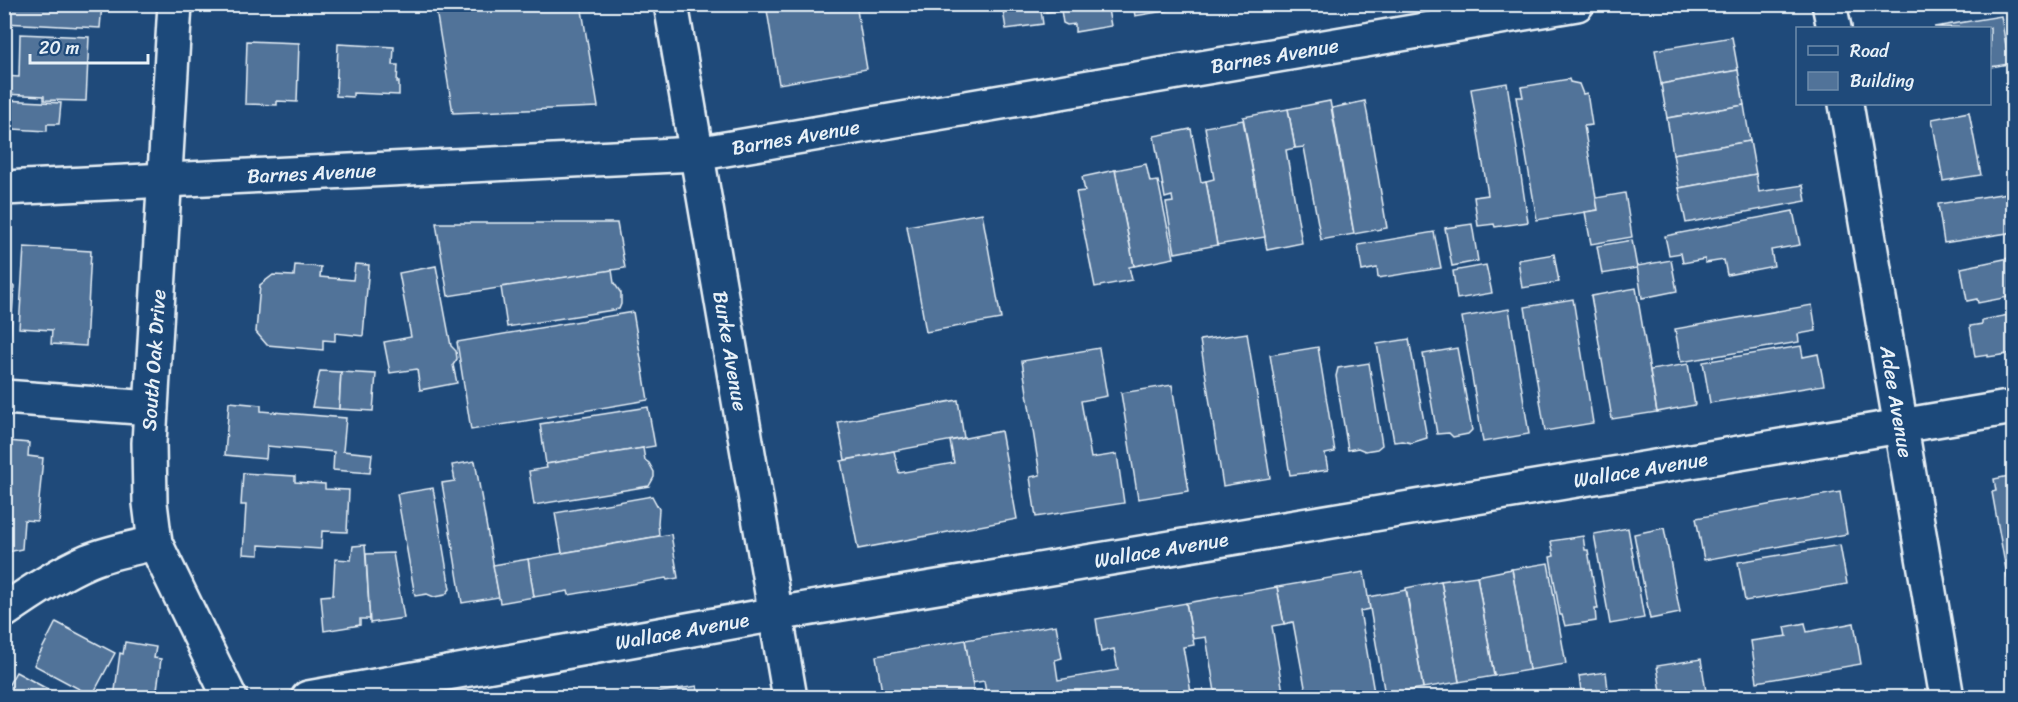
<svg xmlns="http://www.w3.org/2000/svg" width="2018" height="702" viewBox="0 0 2018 702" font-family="Sriracha,sans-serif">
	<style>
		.building { fill: #517399; stroke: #e8f1f8; stroke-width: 1.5 }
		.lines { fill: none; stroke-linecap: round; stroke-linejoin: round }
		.minor-casing { stroke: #e8f1f8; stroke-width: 38 }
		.major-casing { stroke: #e8f1f8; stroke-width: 38 }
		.minor { stroke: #1f4a7a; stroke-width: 33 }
		.major { stroke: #1f4a7a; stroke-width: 33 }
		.labels { text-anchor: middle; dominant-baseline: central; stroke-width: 4.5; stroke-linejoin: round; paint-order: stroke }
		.street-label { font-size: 20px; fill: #e8f1f8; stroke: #1f4a7a }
	</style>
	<rect width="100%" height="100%" fill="#1f4a7a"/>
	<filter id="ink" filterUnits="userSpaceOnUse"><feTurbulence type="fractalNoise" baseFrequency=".0167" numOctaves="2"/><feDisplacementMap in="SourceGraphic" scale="12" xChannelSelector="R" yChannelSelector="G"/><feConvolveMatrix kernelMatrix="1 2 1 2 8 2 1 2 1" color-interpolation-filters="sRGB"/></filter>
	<g filter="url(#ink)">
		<!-- building -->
		<g class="building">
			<polygon points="4,4 102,4 100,28 4,23"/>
			<polygon points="312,4 366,4 365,8"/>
			<polygon points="435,4 581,4 598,107 453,113"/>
			<polygon points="766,4 856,4 867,69 779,84"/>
			<polygon points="1002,4 1040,4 1043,24 1006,29"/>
			<polygon points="1045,4 1107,4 1111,26 1075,32 1075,24 1067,25 1063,23 1061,10 1046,12"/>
			<polygon points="1133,4 1182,4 1182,8 1135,16"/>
			<polygon points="2001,16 2009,64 1990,67 1990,28 1934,27"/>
			<polygon points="20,34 89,37 86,101 44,100 44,96 4,94 4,76 19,77"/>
			<polygon points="1732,37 1738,70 1661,84 1655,50"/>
			<polygon points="247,41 299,43 297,102 277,101 277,105 245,104"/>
			<polygon points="338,44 394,47 393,65 398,65 397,82 399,82 399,95 353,93 353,97 336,96"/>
			<polygon points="1738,70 1744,105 1667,118 1661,84"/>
			<polygon points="1569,79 1570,82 1579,84 1583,94 1587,93 1592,125 1584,126 1598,210 1537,220 1516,97 1523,97 1521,87"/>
			<polygon points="1507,83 1528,222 1495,227 1494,224 1478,226 1474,197 1488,195 1471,89"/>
			<polygon points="4,100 61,103 59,124 47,124 47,131 13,129 12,137 4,136"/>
			<polygon points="1330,101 1354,234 1321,240 1304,147 1295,148 1288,109"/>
			<polygon points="1365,101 1387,228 1354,234 1332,108"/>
			<polygon points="1744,105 1750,141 1673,154 1667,118"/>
			<polygon points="1288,109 1295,148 1286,150 1302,243 1267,250 1243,117"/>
			<polygon points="1969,112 1981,175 1943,181 1932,119"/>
			<polygon points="1243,120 1265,237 1217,245 1206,181 1214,179 1205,127"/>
			<polygon points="1191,129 1201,182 1206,181 1217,245 1175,253 1166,203 1173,202 1172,196 1165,198 1154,136"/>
			<polygon points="1750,141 1756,174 1679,188 1673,154"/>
			<polygon points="1146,164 1150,182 1158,181 1174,258 1134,266 1115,170"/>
			<polygon points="1115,170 1134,266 1129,267 1132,280 1095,287 1076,192 1085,191 1082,177"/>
			<polygon points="1756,174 1759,192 1803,185 1806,201 1686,223 1679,188"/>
			<polygon points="2014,192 2014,232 1944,243 1938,204"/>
			<polygon points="1625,193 1632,237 1591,244 1585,212 1598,210 1596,198"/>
			<polygon points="1793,211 1800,245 1771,250 1774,266 1727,275 1724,260 1705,263 1705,259 1683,263 1681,253 1669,255 1665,236"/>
			<polygon points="982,213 1001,319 926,332 907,226"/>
			<polygon points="436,223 617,223 625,268 448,296"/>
			<polygon points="1472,224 1478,261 1452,266 1445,228"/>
			<polygon points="1434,232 1441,268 1378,278 1377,268 1362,271 1358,245"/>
			<polygon points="1632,240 1637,268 1602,274 1597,246"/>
			<polygon points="24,247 91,251 86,346 51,344 52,330 19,328"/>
			<polygon points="1554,254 1559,282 1522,288 1518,260"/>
			<polygon points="2014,257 2014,296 1978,303 1977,299 1967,301 1961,268"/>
			<polygon points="1671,260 1677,291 1642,298 1637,266"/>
			<polygon points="355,264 369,265 363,336 335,333 335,341 323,340 323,350 267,345 256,332 260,285 273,275 294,276 295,265 321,267 320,277 353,280"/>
			<polygon points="1486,265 1492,293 1457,299 1453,271"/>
			<polygon points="436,266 451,346 456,351 457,359 453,365 457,383 420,390 417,369 390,373 384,342 411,337 399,273"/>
			<polygon points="612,270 614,283 621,293 621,304 619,309 507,327 501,287"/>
			<polygon points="4,286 14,286 9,357 4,356"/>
			<polygon points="1636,288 1657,412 1612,419 1591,296"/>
			<polygon points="1573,299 1593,423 1545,431 1525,307"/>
			<polygon points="1812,305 1816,331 1798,334 1799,342 1681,362 1675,329"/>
			<polygon points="1509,309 1529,434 1483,442 1462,317"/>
			<polygon points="633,312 648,400 471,430 457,342"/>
			<polygon points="2014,314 2014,353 1988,357 1988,355 1975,357 1970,326 1982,324 1982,320"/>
			<polygon points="1247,333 1270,478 1223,486 1200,340"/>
			<polygon points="1409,339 1427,438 1411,443 1403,441 1394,442 1377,344"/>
			<polygon points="1801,346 1803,357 1818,354 1824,385 1710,403 1703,362"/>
			<polygon points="1318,347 1335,452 1325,454 1328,470 1290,475 1270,355"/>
			<polygon points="1099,348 1107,396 1081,401 1091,458 1117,454 1124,503 1036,517 1030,477 1040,475 1022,361"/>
			<polygon points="1457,348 1472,430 1468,434 1453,437 1449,433 1437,434 1423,354"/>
			<polygon points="1369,363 1382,445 1377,449 1365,451 1358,448 1348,450 1336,376 1338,368"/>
			<polygon points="1688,364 1695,405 1657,412 1650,370"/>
			<polygon points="320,371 341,372 339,409 312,407"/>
			<polygon points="341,372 376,374 373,411 339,409"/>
			<polygon points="1172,385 1189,491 1138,499 1121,393"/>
			<polygon points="958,400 964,438 845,460 838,422"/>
			<polygon points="229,402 261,405 261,411 346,418 343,451 372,454 370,473 333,470 334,452 267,446 266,459 225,455"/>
			<polygon points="648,407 655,446 546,464 540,424"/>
			<polygon points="1001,431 1017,519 858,549 841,461 894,451 899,473 954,463 950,441"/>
			<polygon points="8,441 29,443 28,456 43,458 37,521 24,520 22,549 8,552 4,552 4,454 7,454"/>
			<polygon points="643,448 645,460 649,463 654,472 654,477 649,486 534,505 529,471 547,468 546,464"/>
			<polygon points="475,461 499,597 462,603 442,483 455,481 452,465"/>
			<polygon points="243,473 295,476 295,482 325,484 325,489 349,490 347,532 322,531 321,549 259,545 259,555 243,554 246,505 241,505"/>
			<polygon points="2014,475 2014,602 2012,603 1992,492 1996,491 1994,479"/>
			<polygon points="433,488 450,589 445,595 434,597 427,594 415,596 397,494"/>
			<polygon points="1840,492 1847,534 1704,560 1696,518"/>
			<polygon points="652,496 659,509 658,523 659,536 562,553 555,513"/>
			<polygon points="1628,528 1644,618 1610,624 1594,534"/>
			<polygon points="1664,528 1680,613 1650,619 1634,534"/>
			<polygon points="671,534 678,578 667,580 666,578 569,595 568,591 534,597 528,559"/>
			<polygon points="1583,536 1585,550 1588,550 1598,609 1595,609 1596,621 1565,626 1562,615 1560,615 1550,557 1554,556 1551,541"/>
			<polygon points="365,545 370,619 360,619 360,625 324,631 321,596 333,595 335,559 351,560 353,546"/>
			<polygon points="1840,545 1847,584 1745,601 1738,562"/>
			<polygon points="393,553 404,618 370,623 366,554"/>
			<polygon points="528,559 534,597 500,603 493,565"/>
			<polygon points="1548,563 1566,664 1529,670 1512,569"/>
			<polygon points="1512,569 1529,670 1494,676 1477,576"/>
			<polygon points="1364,572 1370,609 1360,611 1375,698 1307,698 1293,622 1284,624 1277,587"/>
			<polygon points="1477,576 1494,676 1459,682 1441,581"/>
			<polygon points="1441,581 1459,682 1423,688 1406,588"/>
			<polygon points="1277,587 1284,624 1272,626 1284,698 1216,698 1206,637 1193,639 1186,603"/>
			<polygon points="1406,590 1423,688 1385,695 1368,597"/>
			<polygon points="1186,603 1194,645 1183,647 1192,698 987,698 984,681 972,683 965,640 1056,625 1062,658 1055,660 1058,680 1118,670 1114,649 1101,652 1096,619"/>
			<polygon points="56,622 115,653 92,696 34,665"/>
			<polygon points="1805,623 1807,632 1854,623 1861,664 1757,682 1751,641 1787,636 1785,627"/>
			<polygon points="965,640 975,698 883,698 876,656"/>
			<polygon points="125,642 156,647 154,658 161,659 156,698 114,698 120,653 123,654"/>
			<polygon points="1701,659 1707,698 1662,698 1657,666"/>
			<polygon points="16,672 64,698 4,698 4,693"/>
			<polygon points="1606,672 1609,698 1582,698 1579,676"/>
			<polygon points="697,686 699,698 624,698 678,689"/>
			<polygon points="1837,689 1839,698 1788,698"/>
		</g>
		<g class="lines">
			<defs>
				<g id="minor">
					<polyline points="175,4 149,443 150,503 155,543 230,698"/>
					<polyline points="1829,4 1834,28"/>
					<path id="s1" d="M1846,104L1947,698"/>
					<path id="s2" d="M4,188L696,154L1577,4"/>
					<polyline points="4,397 151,408"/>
					<path d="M4,611C31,592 58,574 88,561C110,552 133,548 155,543"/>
					<path id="s3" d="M308,698L776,614L2014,407"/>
				</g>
				<g id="major">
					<path id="s4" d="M671,4L790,698"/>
				</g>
			</defs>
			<!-- minor casing -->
			<use href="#minor" class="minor-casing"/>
			<!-- major casing -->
			<use href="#major" class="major-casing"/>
			<!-- minor -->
			<use href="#minor" class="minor"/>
			<!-- major -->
			<use href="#major" class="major"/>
		</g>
	</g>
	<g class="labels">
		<!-- street labels -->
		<g class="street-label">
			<text stroke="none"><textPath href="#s2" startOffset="1280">Barnes Avenue</textPath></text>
			<text stroke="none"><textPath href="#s2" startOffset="794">Barnes Avenue</textPath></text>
			<text stroke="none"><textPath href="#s2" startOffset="308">Barnes Avenue</textPath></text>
			<text stroke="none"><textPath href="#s4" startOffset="352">Burke Avenue</textPath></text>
			<text transform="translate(154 360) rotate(-86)">South Oak Drive</text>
			<text stroke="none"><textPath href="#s1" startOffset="302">Adee Avenue</textPath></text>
			<text stroke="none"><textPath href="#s3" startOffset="1352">Wallace Avenue</textPath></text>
			<text stroke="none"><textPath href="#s3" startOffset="866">Wallace Avenue</textPath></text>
			<text stroke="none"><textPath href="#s3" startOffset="380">Wallace Avenue</textPath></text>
		</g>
	</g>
	<!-- margin -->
	<rect width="2018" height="702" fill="none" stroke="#1f4a7a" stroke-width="24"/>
	<rect x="12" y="12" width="1994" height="678" fill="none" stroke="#e8f1f8" stroke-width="2" filter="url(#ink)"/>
	<!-- legend -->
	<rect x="1796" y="27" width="195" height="78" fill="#1f4a7a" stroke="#6f8dac" stroke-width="1.5"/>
	<rect x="1808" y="46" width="30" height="9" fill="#1f4a7a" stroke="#6f8dac" stroke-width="1.5"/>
	<text x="1850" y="57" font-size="18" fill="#e8f1f8">Road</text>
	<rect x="1808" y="72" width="30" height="18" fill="#517399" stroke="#6f8dac" stroke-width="1.5"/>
	<text x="1850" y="87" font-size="18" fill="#e8f1f8">Building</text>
	<!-- scale -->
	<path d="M30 54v9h118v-9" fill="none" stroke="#e8f1f8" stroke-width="3"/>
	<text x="39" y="54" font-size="18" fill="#e8f1f8" stroke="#1f4a7a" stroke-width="4.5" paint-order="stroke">20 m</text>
</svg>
